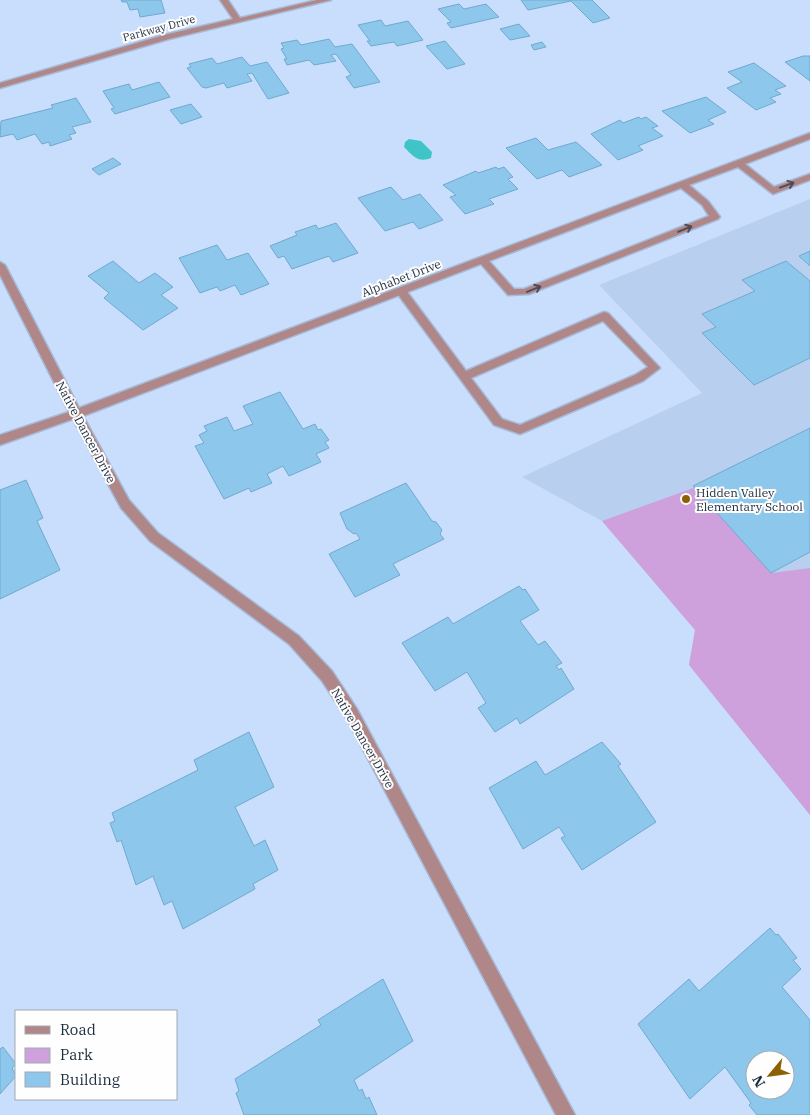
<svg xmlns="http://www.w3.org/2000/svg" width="810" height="1115" viewBox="0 0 810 1115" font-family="'IBM Plex Serif',serif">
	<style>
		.built { fill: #b8cff0 }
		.green { fill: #cea1dd }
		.water { fill: #3fc4c7 }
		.building { fill: #8ec7ec; stroke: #70a9cd; fill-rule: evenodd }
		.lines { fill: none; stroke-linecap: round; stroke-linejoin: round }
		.lane-casing { stroke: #a7bad7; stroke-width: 3 }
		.street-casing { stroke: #a7bad7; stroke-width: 3 }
		.lane { fill: #b08788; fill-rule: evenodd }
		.street { fill: #b08788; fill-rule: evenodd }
		.oneway { stroke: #514b58 }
		.poi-dot { fill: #8c6003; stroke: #fdfefd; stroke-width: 2 }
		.labels { text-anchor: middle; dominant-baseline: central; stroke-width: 4; stroke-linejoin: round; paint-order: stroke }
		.far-street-label { font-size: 11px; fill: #1e2b3e; stroke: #fdfefd }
		.street-label { font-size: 12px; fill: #1e2b3e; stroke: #fdfefd }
		.poi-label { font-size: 12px; fill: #1e2b3e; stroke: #fdfefd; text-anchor: start }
	</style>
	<rect width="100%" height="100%" fill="#c9defd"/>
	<!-- built -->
	<polygon class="built" points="810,199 810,815 689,665 695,630 602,521 522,477 702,393 599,285"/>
	<!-- green -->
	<polygon class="green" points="696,487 772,573 810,568 810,815 689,665 695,630 602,521"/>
	<!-- water -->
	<path class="water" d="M409,139L421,141L432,152L431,158C418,163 413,156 404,147L405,142Z"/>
	<!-- building -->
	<g class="building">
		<polygon points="121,0 161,0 165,13 140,17 138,9 130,10 127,2 122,2"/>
		<polygon points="521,0 592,0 610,18 593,23 571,1 528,10"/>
		<polygon points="459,4 464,9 486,4 499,17 451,28 447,23 451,22 438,9"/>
		<polygon points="381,20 385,26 408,21 423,40 397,46 394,42 371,46 367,41 370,41 358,25"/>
		<polygon points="519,24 530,36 510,40 500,29"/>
		<polygon points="329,39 335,47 352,44 380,82 354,88 346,77 351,75 336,54 331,55 336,61 314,65 309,60 287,65 284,59 287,59 281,49 284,48 281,43 297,40 301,45"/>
		<polygon points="445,41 465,64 447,69 426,46"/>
		<polygon points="542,42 546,47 534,50 531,45"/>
		<polygon points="803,56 810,56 810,81 785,62"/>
		<polygon points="242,57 250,66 267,62 289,93 268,99 252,73 247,74 252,81 227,88 224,83 206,88 202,87 187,68 191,67 189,64 212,58 217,64"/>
		<polygon points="754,63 786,86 775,90 781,94 770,98 776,102 756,110 727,88 742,82 728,72"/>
		<polygon points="159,82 170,97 115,114 111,109 114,108 103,91 129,84 132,90"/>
		<polygon points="706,97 726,112 708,120 714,124 690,133 662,111"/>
		<polygon points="76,98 91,122 72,127 76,133 69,135 72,139 50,146 49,142 42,144 35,134 17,140 13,134 0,137 1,121 53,108 51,105"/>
		<polygon points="191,104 202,117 181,124 170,110"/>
		<polygon points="639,117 641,119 646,117 658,126 652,128 663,136 638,146 643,150 618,160 591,134 620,120 623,123"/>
		<polygon points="536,138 548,150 576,142 602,165 569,177 562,170 537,179 506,148"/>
		<polygon points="113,158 121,164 99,175 92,169"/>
		<polygon points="496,167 498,169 504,167 513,177 508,179 518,189 489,199 494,204 465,214 450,197 456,195 443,185 476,171 478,173"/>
		<polygon points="391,187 403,200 420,194 443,220 419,229 413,222 385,231 358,198"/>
		<polygon points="336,223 358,253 333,262 329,256 292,269 284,256 278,258 270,246 297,235 295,232 316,225 318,229"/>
		<polygon points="217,245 227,260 248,253 269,284 241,295 235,285 220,291 217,287 200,293 179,258"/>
		<polygon points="810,251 810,266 799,256"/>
		<polygon points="113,261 139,283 155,273 173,287 161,295 178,308 143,330 104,298 109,293 88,276"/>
		<polygon points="786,261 810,281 810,358 754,385 702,333 716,327 702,314 755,291 742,280"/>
		<polygon points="280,392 303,429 315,424 318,430 321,429 329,440 325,442 329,448 316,454 321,462 289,476 283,466 267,474 272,483 251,492 249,488 224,499 195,446 204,443 199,435 207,431 204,426 227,417 234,431 253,424 243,406"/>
		<polygon points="810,428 810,552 771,573 693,486"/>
		<polygon points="26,480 43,518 37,521 60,570 0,599 0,490"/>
		<polygon points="406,483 432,521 436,522 442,530 440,534 444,539 393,564 400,575 355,597 329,554 360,539 356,533 354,534 347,529 340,513"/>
		<polygon points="519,586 523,590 525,589 539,610 520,621 538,645 545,641 562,663 556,666 559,670 561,668 574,689 520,724 517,718 495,732 478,708 486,703 467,672 435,691 402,643 448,617 453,624"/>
		<polygon points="249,732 274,787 235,807 254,846 265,840 278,870 253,884 255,889 183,929 172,901 164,905 153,876 136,885 121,840 117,842 110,823 115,821 112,813 198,770 194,760"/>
		<polygon points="602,742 621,764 618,766 656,822 582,870 561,838 565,836 559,827 523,849 489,788 536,761 545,775"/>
		<path d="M770,928L776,935L778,934L797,958L793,960L801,969L782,987L810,1020V1115H757L749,1105L751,1103L725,1067L690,1099L638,1024L689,979L699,991ZM755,1060H785V1090H755Z"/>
		<polygon points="383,979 413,1041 354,1080 359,1091 362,1089 366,1099 369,1097 377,1115 244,1115 236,1093 239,1091 235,1079 321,1025 318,1020"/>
		<polygon points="3,1047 16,1064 12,1068 16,1076 0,1094 0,1049"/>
	</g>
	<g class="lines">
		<defs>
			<path id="lane" d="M401,288L405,289L466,371L604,312L608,313L660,368L643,381L520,434L494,425L397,293L396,291ZM603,321L648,367L635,375L520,425L502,419L471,378Z"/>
			<g id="street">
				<polygon points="220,0 228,0 240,18 317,0 331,0 169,39 0,88 0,83 164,35 233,19"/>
				<path d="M810,133V139L745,164L774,187L810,174V180L773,194L738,167L689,185L708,201L720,217L718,219L529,294L508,295L481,264L83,416L129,500L158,533L299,636L332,671L357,709L575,1115H556L347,719L322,681L289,644L150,541L121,508L73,419L0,445V435L69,412L0,275V262L5,265L79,408ZM681,188L702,205L709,216L524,289H514L489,261Z"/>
			</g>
		</defs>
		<!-- lane casing -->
		<use href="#lane" class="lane-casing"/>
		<!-- street casing -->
		<use href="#street" class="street-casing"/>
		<!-- lane -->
		<use href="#lane" class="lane"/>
		<!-- street -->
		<use href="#street" class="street"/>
	</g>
	<!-- one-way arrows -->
	<defs><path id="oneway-shaft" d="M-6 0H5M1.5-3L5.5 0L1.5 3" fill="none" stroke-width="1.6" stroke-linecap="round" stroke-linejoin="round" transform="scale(1.25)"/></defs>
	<g class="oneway">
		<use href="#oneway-shaft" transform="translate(787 185) rotate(-20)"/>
		<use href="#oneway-shaft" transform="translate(685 229) rotate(-22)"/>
		<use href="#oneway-shaft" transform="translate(534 289) rotate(-22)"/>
	</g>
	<!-- markers -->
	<circle class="poi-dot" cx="686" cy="499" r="5"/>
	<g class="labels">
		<!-- far-street labels -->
		<g class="far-street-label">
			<text transform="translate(159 28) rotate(-15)">Parkway Drive</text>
		</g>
		<!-- street labels -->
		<g class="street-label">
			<text transform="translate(401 278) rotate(-21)">Alphabet Drive</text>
			<text transform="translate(86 432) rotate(62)">Native Dancer Drive</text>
			<text transform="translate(363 738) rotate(60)">Native Dancer Drive</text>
		</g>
		<!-- poi labels -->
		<g class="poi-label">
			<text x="696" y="492">Hidden Valley<tspan x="696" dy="14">Elementary School</tspan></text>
		</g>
	</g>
	<!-- legend -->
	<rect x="15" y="1010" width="162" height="90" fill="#fdfefd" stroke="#a4aab1"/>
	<rect x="25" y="1026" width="25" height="8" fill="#b08788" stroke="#a4aab1"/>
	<text x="60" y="1035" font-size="15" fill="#1e2b3e">Road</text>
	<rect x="25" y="1048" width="25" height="15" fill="#cea1dd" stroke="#a4aab1"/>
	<text x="60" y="1060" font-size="15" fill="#1e2b3e">Park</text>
	<rect x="25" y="1072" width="25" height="15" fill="#8ec7ec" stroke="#a4aab1"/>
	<text x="60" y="1085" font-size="15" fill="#1e2b3e">Building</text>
	<!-- north arrow -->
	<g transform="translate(770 1075) rotate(241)"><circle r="24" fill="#fdfefd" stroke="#a4aab1"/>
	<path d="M0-4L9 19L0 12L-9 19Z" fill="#8c6003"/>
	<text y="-8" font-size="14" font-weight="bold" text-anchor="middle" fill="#1e2b3e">N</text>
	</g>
</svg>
